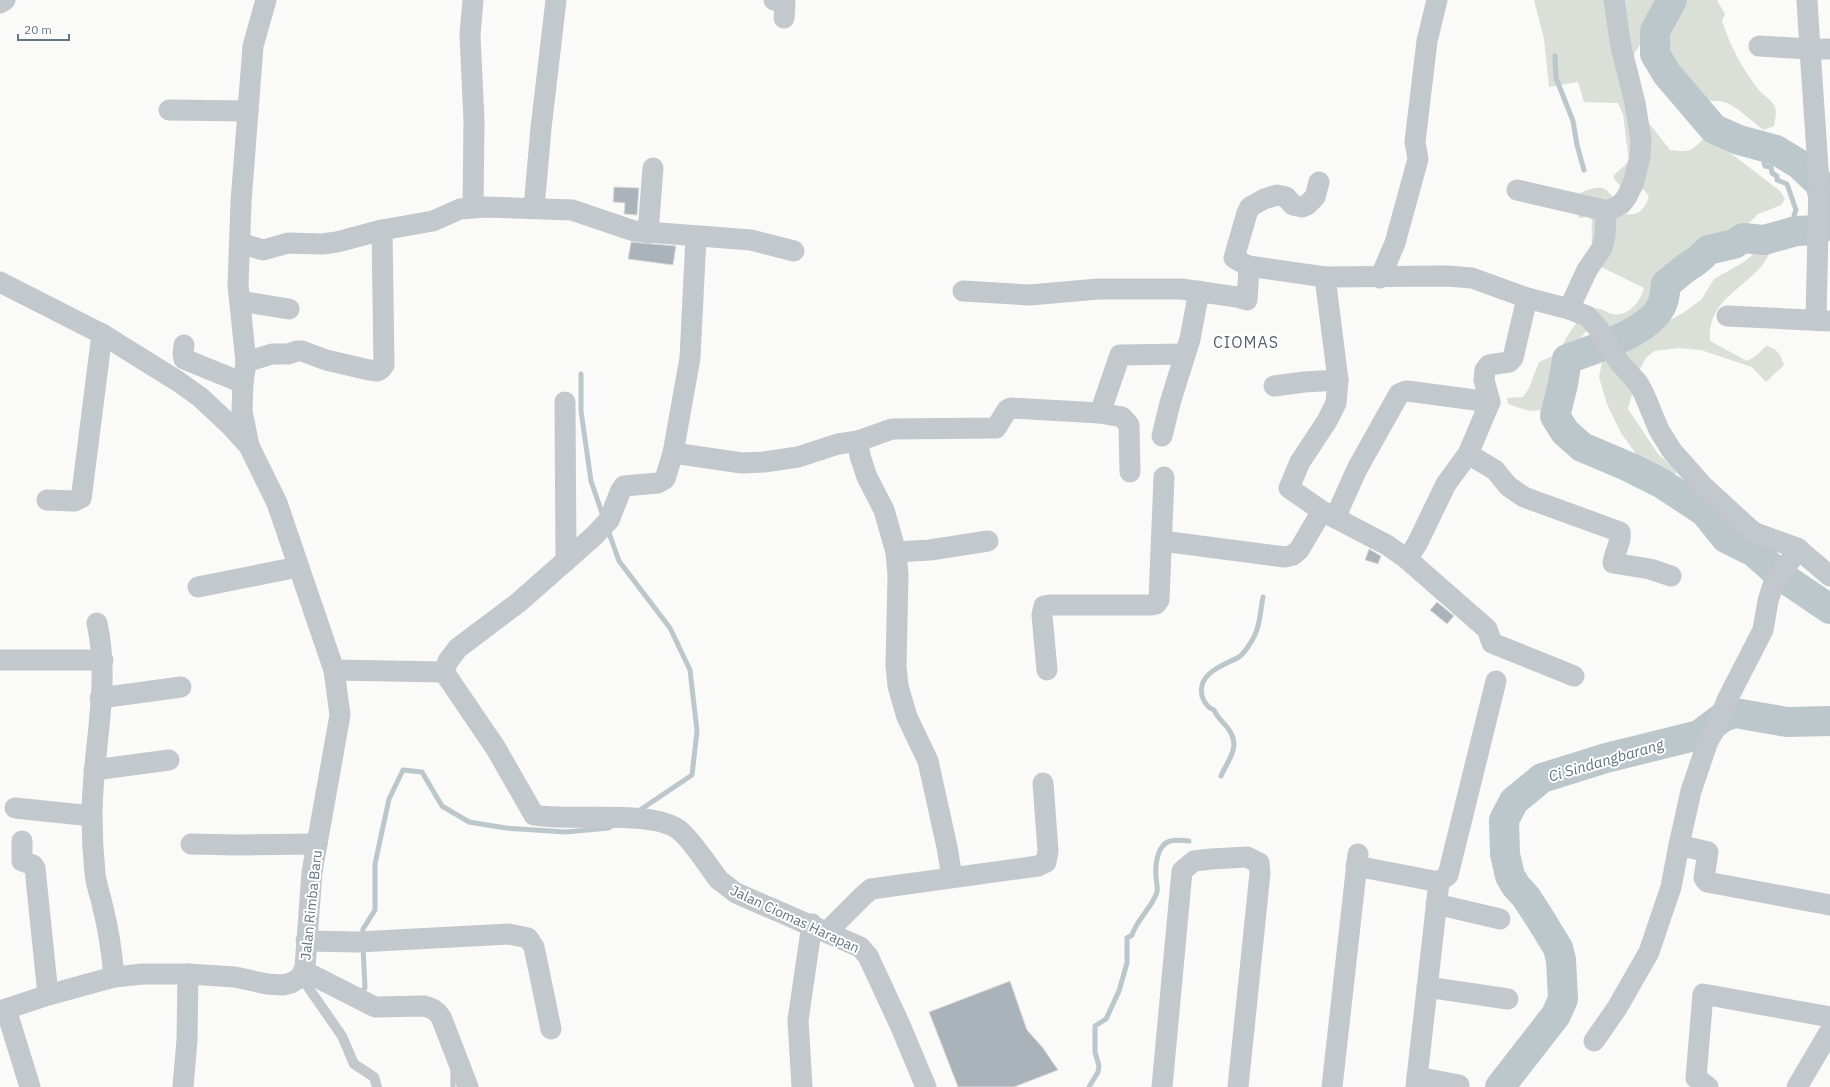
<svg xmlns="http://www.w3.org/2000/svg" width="1830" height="1087" viewBox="0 0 1830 1087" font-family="'IBM Plex Sans',sans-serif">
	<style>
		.green { fill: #dadfd7 }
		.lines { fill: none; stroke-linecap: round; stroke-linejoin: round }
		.stream { stroke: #bbc7cb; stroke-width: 5 }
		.river { stroke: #bbc7cb; stroke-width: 30 }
		.building { fill: #aab3b9; stroke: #dcdcda }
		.lane { stroke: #c3c8cc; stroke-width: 10 }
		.street { stroke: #c3c8cc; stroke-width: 21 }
		.labels { text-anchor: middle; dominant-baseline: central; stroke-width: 4; stroke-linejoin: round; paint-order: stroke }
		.street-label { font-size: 14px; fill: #657683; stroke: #fff }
		.water-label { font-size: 15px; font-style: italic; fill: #60757c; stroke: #fff }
		.quarter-label { font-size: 16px; letter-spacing: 1px; fill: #57646e; stroke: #fff }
	</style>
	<rect width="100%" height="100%" fill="#fafaf8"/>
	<!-- green -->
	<g class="green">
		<path d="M1534,0H1717L1725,14L1722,21C1730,45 1742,69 1758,89C1763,95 1772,100 1775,107C1777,113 1775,121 1774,126L1764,130C1752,122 1737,106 1724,102C1719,100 1713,102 1709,100C1686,92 1666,66 1659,44L1649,38L1643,40L1630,60L1633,103L1670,150C1691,153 1693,150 1707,135L1780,191L1785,199L1781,205L1758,214L1742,230L1730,238L1695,251L1666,274L1654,300L1624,331L1614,335L1589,327L1571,351L1563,357L1560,384L1552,415L1541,410L1529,411L1508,404L1507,398L1523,397L1529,388L1539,362L1557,354L1570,332L1587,308C1592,308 1596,308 1600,309C1605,310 1608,313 1612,314C1629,317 1640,302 1644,288L1591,262C1593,248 1591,235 1592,220L1587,217L1579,218L1576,206L1580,193C1608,181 1609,191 1621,213C1637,217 1643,212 1649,197L1644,190C1630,188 1619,190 1613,176L1629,161L1623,114L1618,103L1584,102L1578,82L1549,87L1544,39Z"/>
		<path d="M1766,246L1771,249C1758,287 1707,292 1710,341L1747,361L1757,355L1766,346C1777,349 1780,353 1784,365L1766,382L1752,367L1701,350L1679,348L1654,351L1646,358L1638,372L1628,409L1658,454L1678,472L1669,476L1658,474L1642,462L1621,433L1607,404L1599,377L1602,362L1605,358L1619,348L1683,313L1701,300L1714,279L1744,262L1756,252Z"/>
	</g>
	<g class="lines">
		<!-- stream -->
		<g class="stream">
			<polyline points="1555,56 1556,78 1573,121 1577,145 1584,170"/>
			<polyline points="1771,149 1770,155 1764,163 1765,166 1771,167 1772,173 1777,176 1777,180 1787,184 1796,210 1794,215 1796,231"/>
			<polyline points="581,374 581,411 591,481 603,516"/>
			<polyline points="608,530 619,561 670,628 690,670 697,731 692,775 637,812"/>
			<path d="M1221,776C1229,758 1242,746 1227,727C1222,721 1217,717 1214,710C1208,708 1204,702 1202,696C1197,672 1225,665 1239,657C1244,654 1248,647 1251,642C1260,629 1260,612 1263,597"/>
			<polyline points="363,938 363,929 375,910 375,864 389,799 403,770 422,772 442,806 469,822 506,828 566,832 608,828 613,825"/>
			<polyline points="359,994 365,988 363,946"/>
			<polyline points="453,1071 453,1087"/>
			<path d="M1089,1087L1098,1072L1099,1066L1095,1052V1026L1106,1019L1119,991L1127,963V938L1132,935C1137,919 1152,908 1157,892C1158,887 1156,881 1156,876C1155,865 1157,845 1170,841C1175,839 1184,841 1189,841"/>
		</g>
		<!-- river -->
		<g class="river">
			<path d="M1672,0L1655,31V54L1667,74L1714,129L1739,140L1776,150L1799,164L1820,184L1824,199V210L1823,225L1819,230L1796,231L1764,240L1743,238L1734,244L1708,250C1700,260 1696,261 1686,268C1679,273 1673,279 1666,284C1665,290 1665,297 1663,302C1653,332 1593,349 1567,359L1563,384L1555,416L1565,432L1582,447L1629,467L1661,483L1705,512L1726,538L1754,552L1781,576L1830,609"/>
			<polyline points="1500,1087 1556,1015 1563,999 1561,960 1558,948 1539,917 1526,897 1516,886 1510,876 1505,854 1504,820 1514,801 1542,778 1606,758 1699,735 1723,717 1735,713 1787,722 1830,721"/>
		</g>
	</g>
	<!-- building -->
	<g class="building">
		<polygon points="614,187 639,188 637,215 624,214 625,203 613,202"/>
		<polygon points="631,242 676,246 673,265 628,259"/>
		<polygon points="1369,549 1381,556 1378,564 1365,560"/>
		<polygon points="1437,602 1454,616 1447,624 1430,610"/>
		<polygon points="1010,981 1027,1030 1043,1048 1058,1070 1014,1087 958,1087 929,1012"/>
	</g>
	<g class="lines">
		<!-- lane -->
		<polyline class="lane" points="301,977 342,1036 354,1064 374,1077 377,1087"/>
		<!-- street -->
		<g class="street">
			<polyline points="774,0 782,1 785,4 784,18"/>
			<polyline points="0,3 5,0"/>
			<polyline points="1759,46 1810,49 1807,0"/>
			<polyline points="169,110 248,111"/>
			<polyline points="1517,190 1608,211"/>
			<polyline points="473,207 474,121 470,35 473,0"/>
			<polyline points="534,208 541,128 556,0"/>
			<polyline points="648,233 653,168"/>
			<polyline points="240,243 263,250 288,243 322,244 337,242 382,230 433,221 460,209 486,207 572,210 634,231 751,240 794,251"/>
			<polyline points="1248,266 1325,277 1338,380 1336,403 1327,421 1300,462 1289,488 1322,511 1387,545 1407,559 1417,544 1446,484 1468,454 1490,402 1484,380 1485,370 1489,365 1509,362 1513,358 1527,298"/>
			<polyline points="1325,277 1447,276 1472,278 1527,298 1569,309 1587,316 1598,328 1619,362 1638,383 1644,394 1659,430 1672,451 1703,486 1751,530 1758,534 1797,548 1830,576"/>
			<polyline points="1380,278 1395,243 1418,159 1415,142 1427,41 1437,0"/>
			<polyline points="0,282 102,334 179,382 200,397 230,425 249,446 277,503 334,670 340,715 312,872 305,967 301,977 291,983 283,985 267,984 235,977 188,974 143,974 114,977 48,995 0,1011"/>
			<polyline points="963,291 1030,295 1098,289 1181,289 1237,297 1247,300 1249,268 1246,265 1234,258 1247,213 1250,207 1264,199 1277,195 1286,197 1293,205 1302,207 1307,205 1315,197 1319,182"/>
			<polyline points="240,301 289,309"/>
			<polyline points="1569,309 1587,270 1602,248 1605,236 1606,216 1608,211 1621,204 1626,198 1633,184 1640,157 1641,140 1635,103 1621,47 1614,0"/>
			<polyline points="1727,316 1829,321"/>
			<polyline points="1816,320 1819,183 1810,49 1830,49"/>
			<polyline points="184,345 183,354 184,359 243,383"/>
			<polyline points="246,362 272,354 288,354 297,351 302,351 326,360 369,370 377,371 381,369 384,365 382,230"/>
			<polyline points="1274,386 1304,382 1338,380"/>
			<polyline points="565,402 566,561"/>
			<polyline points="1100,413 1120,355 1185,354"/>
			<polyline points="1162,436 1170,403 1190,339 1199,291"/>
			<polyline points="858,441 860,456 867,477 884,510 896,552 898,575 896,666 898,686 907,717 928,761 947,847 952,877"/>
			<polyline points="249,446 242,411 243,383 246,362 238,285 241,202 253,46 266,0"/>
			<polyline points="673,453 742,463 764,462 798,457 838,444 858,441 892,429 996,428 1007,410 1011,408 1100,413 1122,417 1129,425 1130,472"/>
			<path d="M1468,454L1495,470L1508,486L1524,497L1620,532C1622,541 1614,553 1613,563L1650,569L1671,576"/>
			<polyline points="47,500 74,501 81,498 82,492 102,334"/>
			<polyline points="1335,518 1357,469 1399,394 1406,391 1415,392 1490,402"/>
			<polyline points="1162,541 1285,557 1293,555 1299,550 1322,511"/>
			<polyline points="1799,549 1774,582 1768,601 1763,630 1727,700 1717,726 1708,741 1691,791 1679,845 1708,852 1704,878 1707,882 1830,905"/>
			<polyline points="896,552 930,550 988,541"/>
			<polyline points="1407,559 1487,629 1492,643 1574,676"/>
			<polyline points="198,587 298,567"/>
			<path d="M97,623C111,686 92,752 92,815C92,834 93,854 95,873C96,885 101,897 103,908C109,931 112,954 114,977"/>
			<polyline points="0,660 103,660"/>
			<path d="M334,670L444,672L495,747L534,815C570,822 653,809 679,830C692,840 708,866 719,880L736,893L860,947L868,956L900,1025L926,1087"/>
			<polyline points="1047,670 1042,615 1044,606 1050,605 1151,605 1156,604 1159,600 1164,477"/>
			<polyline points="444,672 448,661 458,648 519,602 594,536 609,520 621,490 624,486 658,483 665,479 673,453 690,358 696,237"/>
			<polyline points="100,698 181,687"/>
			<polyline points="94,770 169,760"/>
			<polyline points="15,808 92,816"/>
			<polyline points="22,841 22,861 33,865 35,868 48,995"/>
			<polyline points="191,844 238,845 317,844"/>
			<polyline points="1356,866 1439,882"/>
			<polyline points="1436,904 1500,919"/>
			<polyline points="828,931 864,895 871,889 1038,866 1046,862 1048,851 1043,783"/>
			<polyline points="306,941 358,942 509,934 528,938 534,947 551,1029"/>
			<path d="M301,976L312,975L375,1007L424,1006C432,1008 436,1010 441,1017L468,1087"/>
			<polyline points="1427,987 1508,999"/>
			<polyline points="6,1009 30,1087"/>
			<polyline points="1594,1041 1617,1008 1649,952 1671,887 1679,845"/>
			<polyline points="1417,1077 1459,1085"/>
			<polyline points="183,1087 187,1040 188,974"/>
			<polyline points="802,1087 798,1020 812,924"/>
			<polyline points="1162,1087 1182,871 1194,861 1211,859 1247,857 1259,863 1260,873 1238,1087"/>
			<polyline points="1332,1087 1358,854"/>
			<polyline points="1416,1087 1439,882 1448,875 1496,681"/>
			<polyline points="1708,1087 1696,1078 1703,994 1830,1017"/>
			<polyline points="1797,1087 1830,1031"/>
		</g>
	</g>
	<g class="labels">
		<!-- street labels -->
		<g class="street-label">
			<text transform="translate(311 905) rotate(-84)">Jalan Rimba Baru</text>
			<text transform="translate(795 919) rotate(25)">Jalan Ciomas Harapan</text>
		</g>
		<!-- water labels -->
		<g class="water-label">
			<text transform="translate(1606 760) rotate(-16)">Ci Sindangbarang</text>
		</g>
		<!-- quarter labels -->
		<g class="quarter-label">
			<text x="1246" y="342">CIOMAS</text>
		</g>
	</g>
	<!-- scale -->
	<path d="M18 34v6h51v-6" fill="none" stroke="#657683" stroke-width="2"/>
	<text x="24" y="34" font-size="12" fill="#657683" stroke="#ffffff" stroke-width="3" paint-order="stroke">20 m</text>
</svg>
